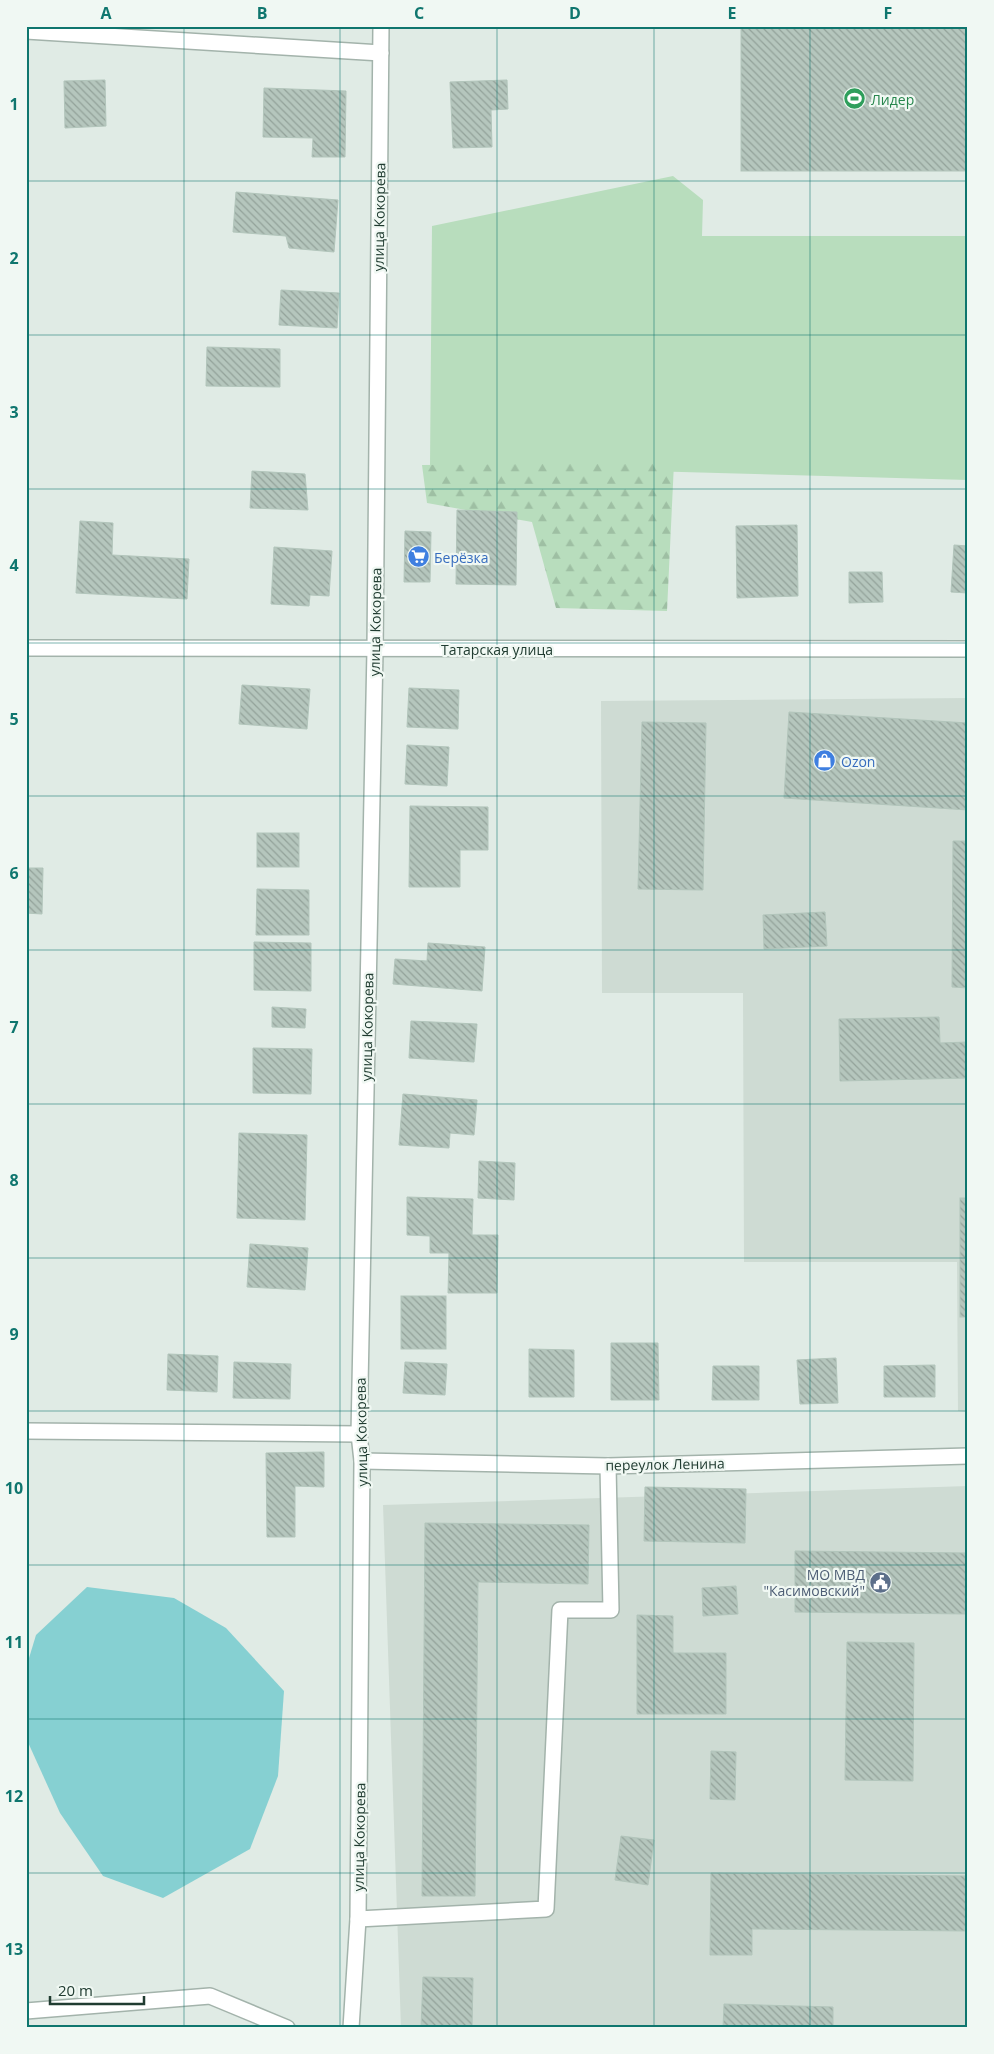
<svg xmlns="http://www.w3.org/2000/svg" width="994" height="2054" viewBox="0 0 994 2054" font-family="'Open Sans',sans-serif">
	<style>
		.built { fill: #cedbd3 }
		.green { fill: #b8ddbd }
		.forest { fill: url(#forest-firs) }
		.water { fill: #86d0d2 }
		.building { fill: url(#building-back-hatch); stroke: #b2c5bb }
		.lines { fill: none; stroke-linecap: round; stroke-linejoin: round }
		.minor-casing { stroke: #a3b3ab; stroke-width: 18 }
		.minor { stroke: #fff; stroke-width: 15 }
		.grid { fill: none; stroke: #0f766e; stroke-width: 1; stroke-opacity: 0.55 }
		.labels { text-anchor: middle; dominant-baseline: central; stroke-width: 4.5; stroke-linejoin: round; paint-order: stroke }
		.leisure-label { font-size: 14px; fill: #27864d; stroke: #f0f8f3; text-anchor: start }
		.street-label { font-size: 14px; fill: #203c31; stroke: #f0f8f3 }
		.shop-label { font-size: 14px; fill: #366cbe; stroke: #f0f8f3; text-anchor: start }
		.service-label { font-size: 14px; fill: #4e5e75; stroke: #f0f8f3; text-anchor: end }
		.neatline { fill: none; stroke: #0f766e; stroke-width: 2 }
		.grid-label { font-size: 16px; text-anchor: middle; font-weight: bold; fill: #0f766e }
	</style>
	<defs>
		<pattern id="forest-firs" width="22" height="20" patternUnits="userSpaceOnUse" patternTransform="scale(1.25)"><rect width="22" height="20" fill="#b8ddbd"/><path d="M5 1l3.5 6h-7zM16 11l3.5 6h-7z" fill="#9ebfa3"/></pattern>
		<pattern id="building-back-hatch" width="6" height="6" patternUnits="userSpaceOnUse" patternTransform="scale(1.25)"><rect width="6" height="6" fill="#b5c6bd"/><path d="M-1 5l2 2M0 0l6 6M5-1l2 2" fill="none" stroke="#93a29a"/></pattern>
	</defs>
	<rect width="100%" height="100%" fill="#e0ebe5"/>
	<!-- built -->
	<g class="built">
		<polygon points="968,698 968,1412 958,1411 957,1262 744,1262 743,993 602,993 601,701"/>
		<polygon points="968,1486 968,2028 401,2028 383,1505"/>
	</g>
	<!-- green -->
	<polygon class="green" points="673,176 703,200 702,236 968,236 968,480 430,465 432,226"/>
	<!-- forest -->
	<polygon class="forest" points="674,463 667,611 556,608 532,522 427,503 422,465"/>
	<!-- water -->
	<polygon class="water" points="87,1587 174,1598 226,1628 284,1691 278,1776 250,1849 163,1898 103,1876 60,1813 26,1738 26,1668 36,1635"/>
	<!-- building -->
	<g class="building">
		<rect x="741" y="26" width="227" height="145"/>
		<polygon points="105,80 106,126 65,128 64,81"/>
		<polygon points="507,80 508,109 491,110 492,147 453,148 450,82"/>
		<polygon points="264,88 346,91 345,157 312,157 313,138 263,137"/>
		<polygon points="236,192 338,200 334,252 289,248 286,236 233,232"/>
		<polygon points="281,290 339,293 337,328 279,325"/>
		<polygon points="207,347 280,349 280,387 206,386"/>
		<polygon points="252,471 305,474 308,510 250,508"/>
		<polygon points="457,510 517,512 516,585 456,584"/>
		<polygon points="80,521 113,523 112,555 189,559 187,599 76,593"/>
		<polygon points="797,525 798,596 737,598 736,526"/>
		<polygon points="405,531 431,532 430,582 404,582"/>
		<polygon points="954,545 968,546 968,593 951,592"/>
		<polygon points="274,547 332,551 329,596 310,595 309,606 271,604"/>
		<polygon points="849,572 882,572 883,602 849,603"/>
		<polygon points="242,685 310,689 307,729 239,724"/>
		<polygon points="409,688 459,690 458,729 407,727"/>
		<polygon points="789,712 968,723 968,810 784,798"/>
		<polygon points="642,722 706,723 703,890 638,889"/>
		<polygon points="407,745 449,747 447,786 405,784"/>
		<polygon points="410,806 488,807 488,850 460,850 460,887 409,887"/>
		<rect x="257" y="833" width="42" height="34"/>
		<polygon points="953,841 968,841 968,988 952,987"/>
		<polygon points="26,868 43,868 42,914 26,913"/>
		<polygon points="257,889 309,890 309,935 256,935"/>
		<polygon points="825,912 827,946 764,949 763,915"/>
		<polygon points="254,942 311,943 311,991 254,990"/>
		<polygon points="428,943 485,947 482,991 393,984 395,959 427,961"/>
		<polygon points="272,1007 306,1009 305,1028 272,1027"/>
		<polygon points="939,1017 940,1043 968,1042 968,1078 840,1081 839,1019"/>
		<polygon points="411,1021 477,1024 474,1062 409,1058"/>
		<polygon points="253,1048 312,1049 311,1094 253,1093"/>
		<polygon points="403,1094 477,1100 474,1135 450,1133 449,1148 399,1145"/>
		<polygon points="239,1133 307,1135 305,1220 237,1218"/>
		<polygon points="479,1161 515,1163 514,1200 478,1198"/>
		<polygon points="407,1197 473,1199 472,1235 498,1235 497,1293 448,1293 449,1253 430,1253 430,1236 407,1235"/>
		<rect x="960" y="1198" width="8" height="119"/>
		<polygon points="250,1244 308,1248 305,1290 247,1287"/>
		<rect x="401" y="1296" width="45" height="53"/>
		<polygon points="611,1343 658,1343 659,1400 611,1400"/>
		<polygon points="529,1349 574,1350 574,1397 529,1397"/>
		<polygon points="168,1354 218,1356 217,1392 167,1390"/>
		<polygon points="836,1358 838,1403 800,1404 797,1360"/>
		<polygon points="234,1362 291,1364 290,1399 233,1398"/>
		<polygon points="405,1362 447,1364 445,1395 403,1393"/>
		<polygon points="935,1365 935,1397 884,1397 884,1366"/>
		<polygon points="713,1366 759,1366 759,1400 712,1400"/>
		<polygon points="324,1452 324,1487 295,1486 295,1537 267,1537 266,1453"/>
		<polygon points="645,1487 746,1489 745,1543 644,1541"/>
		<polygon points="425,1523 589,1525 588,1584 478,1582 475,1896 422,1896"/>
		<polygon points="795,1551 968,1553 968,1614 795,1612"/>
		<polygon points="736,1586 738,1614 703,1616 702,1588"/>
		<polygon points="637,1615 673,1616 673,1653 726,1653 726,1714 637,1714"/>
		<polygon points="847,1642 914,1643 913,1781 845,1780"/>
		<polygon points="711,1751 736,1752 735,1800 710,1799"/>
		<polygon points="621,1836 654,1840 648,1885 615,1880"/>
		<polygon points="711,1873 968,1876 968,1931 752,1929 752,1955 710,1955"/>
		<polygon points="423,1977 473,1978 472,2028 421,2028"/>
		<polygon points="724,2004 833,2007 833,2028 723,2028"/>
	</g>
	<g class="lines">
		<defs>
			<g id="minor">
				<polyline points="26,31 381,53"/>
				<polyline points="26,648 968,649"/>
				<polyline points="26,1431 359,1434"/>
				<polyline points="362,1461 608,1466 968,1456"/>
				<polyline points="358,1919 546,1909 560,1610 611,1610 608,1466"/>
				<polyline points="26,2011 210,1996 287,2028"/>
				<polyline points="351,2028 358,1919 362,1461 359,1434 375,650 381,26"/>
			</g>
		</defs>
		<!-- minor casing -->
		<use href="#minor" class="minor-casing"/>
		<!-- minor -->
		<use href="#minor" class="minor"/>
	</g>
	<!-- grid -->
	<path class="grid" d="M184,26V2028M340,26V2028M497,26V2028M654,26V2028M810,26V2028M26,181H968M26,335H968M26,489H968M26,643H968M26,796H968M26,950H968M26,1104H968M26,1258H968M26,1411H968M26,1565H968M26,1719H968M26,1873H968"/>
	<!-- icons -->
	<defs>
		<symbol id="stadium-disc" viewBox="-11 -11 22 22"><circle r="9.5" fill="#2e9e5b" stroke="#f0f8f3"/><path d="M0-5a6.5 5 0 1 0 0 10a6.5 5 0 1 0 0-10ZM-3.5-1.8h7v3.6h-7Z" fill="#fff"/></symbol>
		<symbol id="supermarket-disc" viewBox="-11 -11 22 22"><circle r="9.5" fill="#3f7fe0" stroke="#f0f8f3"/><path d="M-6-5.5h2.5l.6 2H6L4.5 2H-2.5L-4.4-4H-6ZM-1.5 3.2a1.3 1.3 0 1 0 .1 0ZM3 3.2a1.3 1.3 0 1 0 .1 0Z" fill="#fff"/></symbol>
		<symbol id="shop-disc" viewBox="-11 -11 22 22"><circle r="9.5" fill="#3f7fe0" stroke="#f0f8f3"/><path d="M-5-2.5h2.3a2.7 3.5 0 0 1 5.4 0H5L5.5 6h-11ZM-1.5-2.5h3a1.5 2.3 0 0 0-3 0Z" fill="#fff"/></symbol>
		<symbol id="civic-disc" viewBox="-11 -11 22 22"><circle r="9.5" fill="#5c6f8a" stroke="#f0f8f3"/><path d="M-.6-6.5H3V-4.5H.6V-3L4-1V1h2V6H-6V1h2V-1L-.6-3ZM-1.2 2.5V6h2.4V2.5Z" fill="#fff"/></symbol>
	</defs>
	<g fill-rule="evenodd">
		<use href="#stadium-disc" x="842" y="86" width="25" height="25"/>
		<use href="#supermarket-disc" x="406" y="544" width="25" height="25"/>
		<use href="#shop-disc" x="812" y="748" width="25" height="25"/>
		<use href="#civic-disc" x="868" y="1570" width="25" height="25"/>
	</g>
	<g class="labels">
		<!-- leisure labels -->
		<g class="leisure-label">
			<text x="871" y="99">Лидер</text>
		</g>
		<!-- street labels -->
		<g class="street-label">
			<text transform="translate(379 217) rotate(-89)">улица Кокорева</text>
			<text transform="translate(375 622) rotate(-89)">улица Кокорева</text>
			<text x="497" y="649">Татарская улица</text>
			<text transform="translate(367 1027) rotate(-89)">улица Кокорева</text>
			<text transform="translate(361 1432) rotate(-91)">улица Кокорева</text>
			<text transform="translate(665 1464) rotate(-1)">переулок Ленина</text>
			<text transform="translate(359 1837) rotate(-89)">улица Кокорева</text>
		</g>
		<!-- shop labels -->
		<g class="shop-label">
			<text x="434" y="557">Берёзка</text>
			<text x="841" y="761">Ozon</text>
		</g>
		<!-- service labels -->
		<g class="service-label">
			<text x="865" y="1574">МО МВД<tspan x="865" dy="16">"Касимовский"</tspan></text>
		</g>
	</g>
	<!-- border -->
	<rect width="994" height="2054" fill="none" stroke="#f0f8f3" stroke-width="55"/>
	<!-- scale -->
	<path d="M50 1996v8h94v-8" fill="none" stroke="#203c31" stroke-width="2.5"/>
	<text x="58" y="1996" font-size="15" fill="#203c31" stroke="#f0f8f3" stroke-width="4" paint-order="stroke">20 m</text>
	<rect x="28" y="28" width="938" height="1998" class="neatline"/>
	<g class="grid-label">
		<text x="106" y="19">A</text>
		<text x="262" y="19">B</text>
		<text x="419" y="19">C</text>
		<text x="575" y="19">D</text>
		<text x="732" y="19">E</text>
		<text x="888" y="19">F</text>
		<text x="14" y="110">1</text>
		<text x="14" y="264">2</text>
		<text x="14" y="418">3</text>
		<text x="14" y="571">4</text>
		<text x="14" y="725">5</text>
		<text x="14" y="879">6</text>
		<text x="14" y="1033">7</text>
		<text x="14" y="1186">8</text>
		<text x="14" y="1340">9</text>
		<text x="14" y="1494">10</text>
		<text x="14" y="1648">11</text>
		<text x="14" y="1802">12</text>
		<text x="14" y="1955">13</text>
	</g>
</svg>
